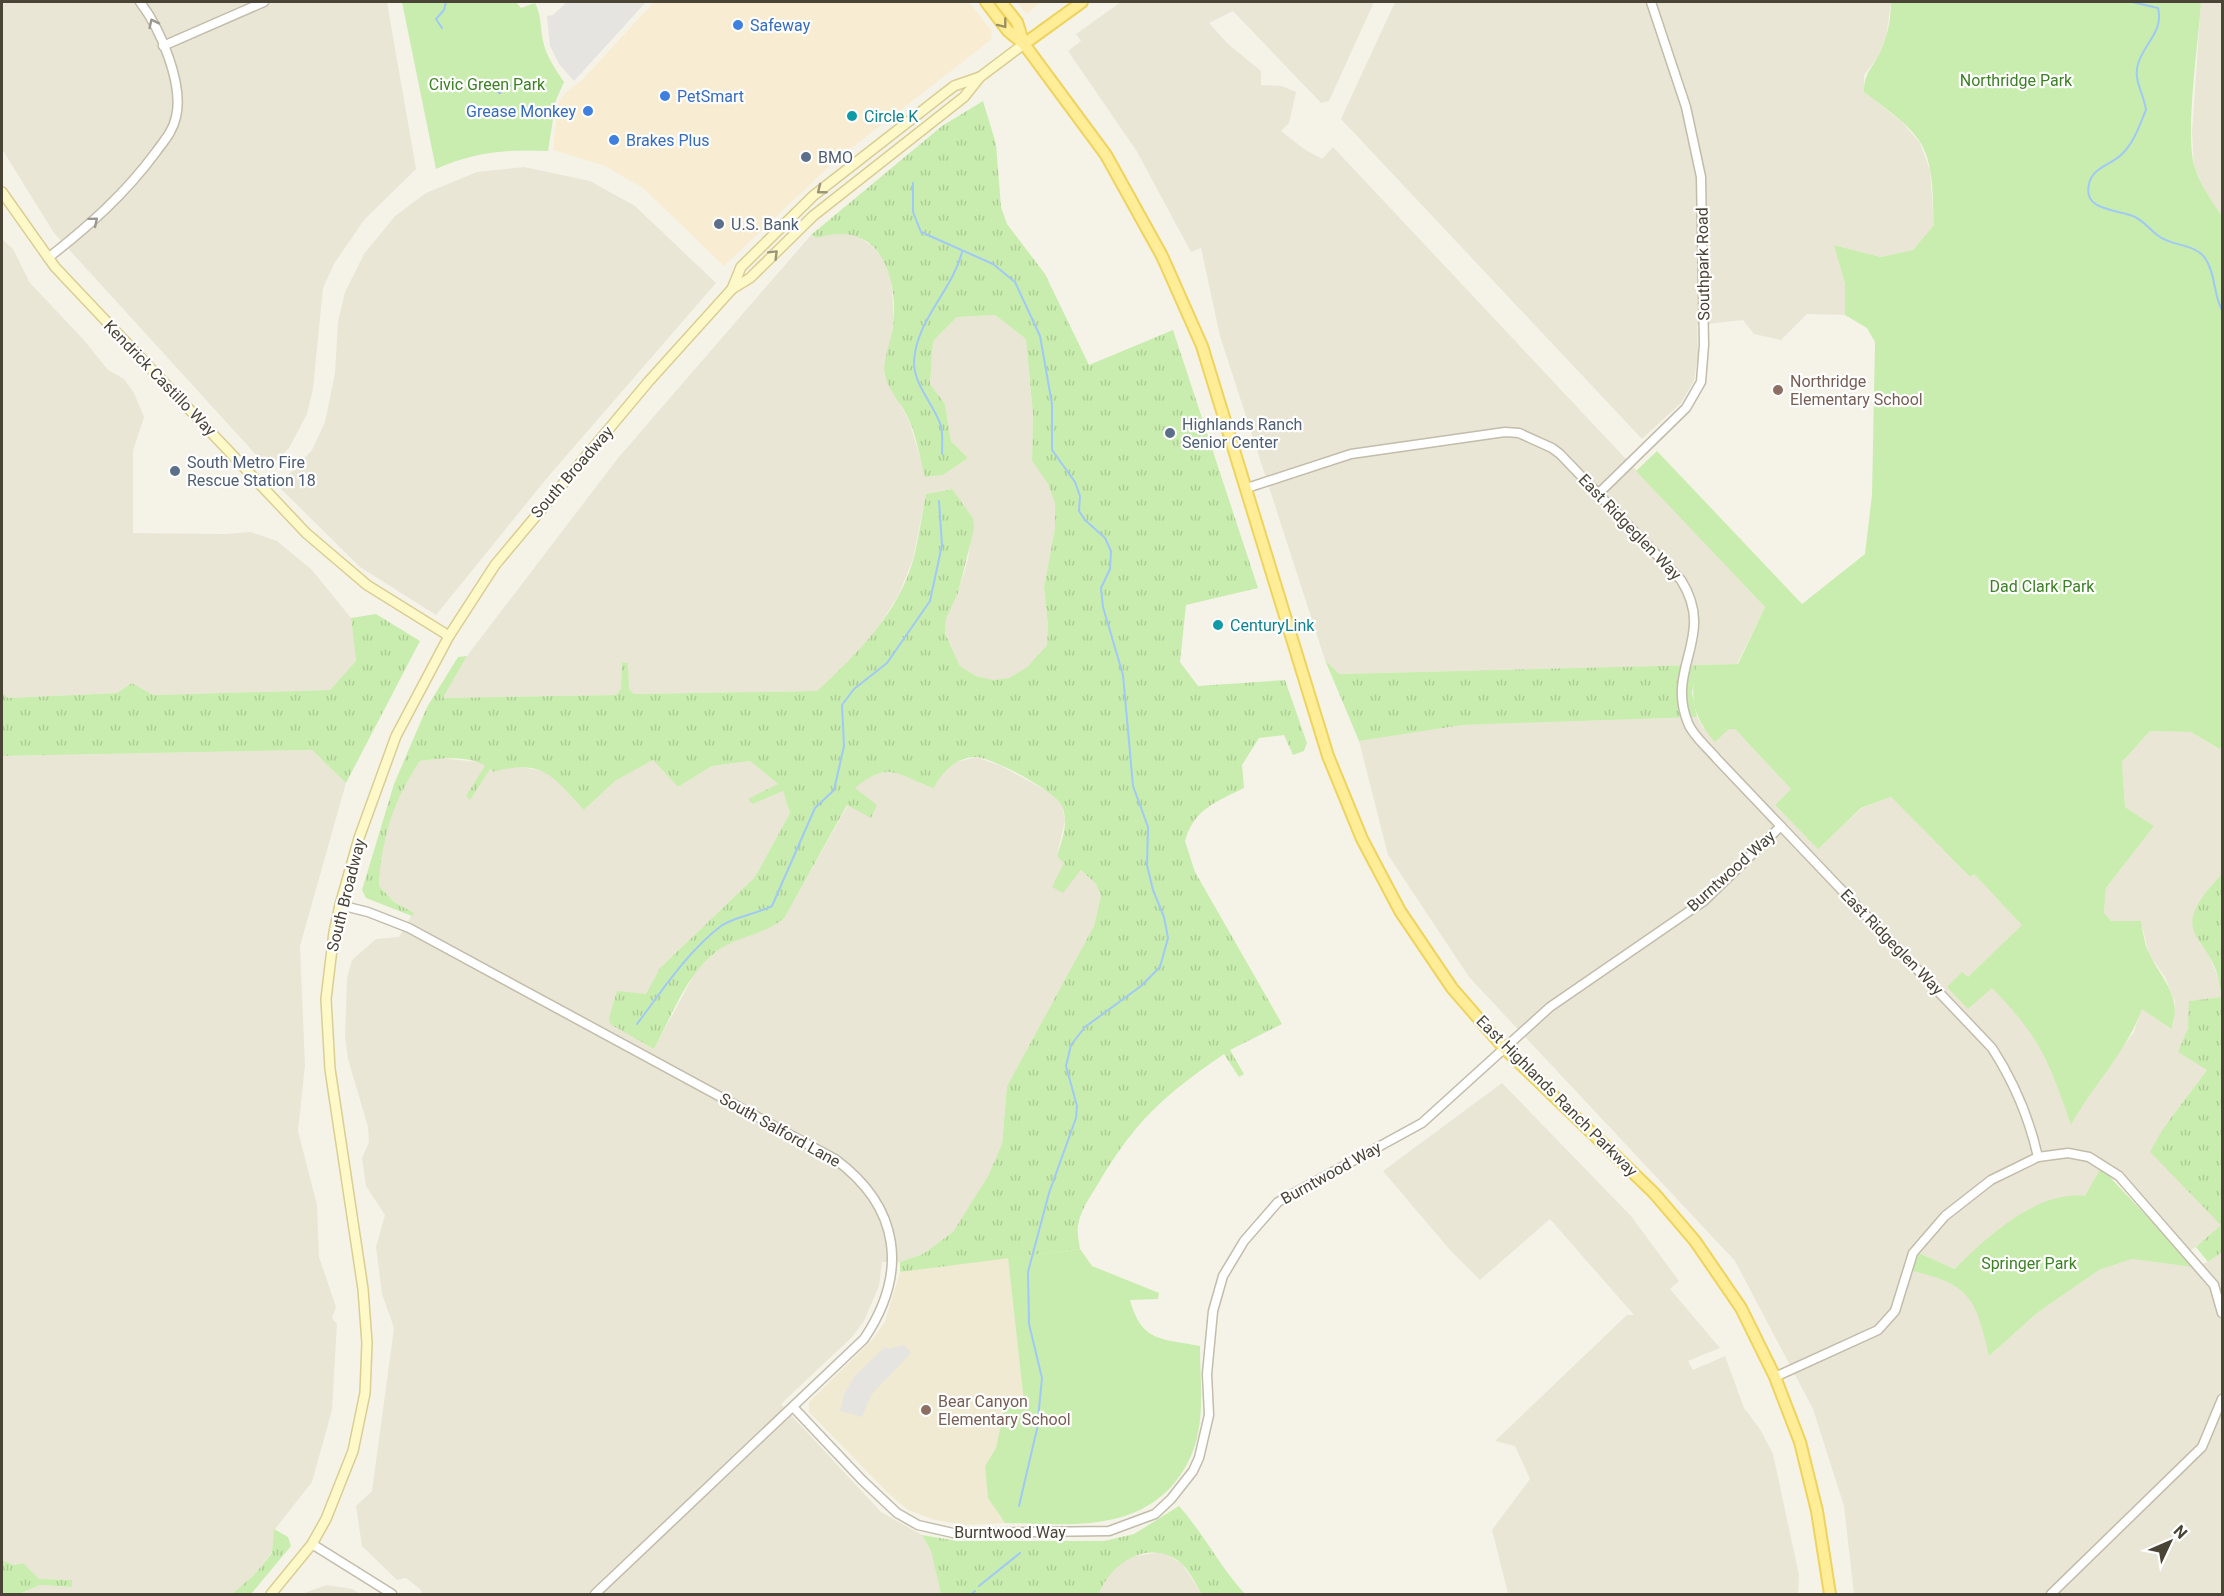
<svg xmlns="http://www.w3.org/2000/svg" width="2224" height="1596" viewBox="0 0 2224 1596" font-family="Roboto,sans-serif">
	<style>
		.residential { fill: #eae6d6 }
		.commercial { fill: #f8edd2 }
		.education { fill: #efead1 }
		.grass { fill: url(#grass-tufts) }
		.green { fill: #c9edae }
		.parking { fill: #e6e4e0 }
		.water { fill: url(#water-rules) }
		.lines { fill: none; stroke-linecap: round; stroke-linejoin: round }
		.stream { stroke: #a0c9f6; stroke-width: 2 }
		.tertiary-casing { stroke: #c2bcaa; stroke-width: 11 }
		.secondary-casing { stroke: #d9ce94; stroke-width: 12 }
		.primary-casing { stroke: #eed35e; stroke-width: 14 }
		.tertiary { stroke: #fff; stroke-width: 8 }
		.secondary { stroke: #fff8c8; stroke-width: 9 }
		.primary { stroke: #ffed97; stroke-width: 10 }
		.oneway { stroke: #9b9890 }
		.oneway2 { stroke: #9b9062 }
		.oneway3 { stroke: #9b9578 }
		.shop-dot { fill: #3f7fe0; stroke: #fff; stroke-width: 2 }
		.culture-dot { fill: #0f9aa8; stroke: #fff; stroke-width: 2 }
		.service-dot { fill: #5c6f8a; stroke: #fff; stroke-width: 2 }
		.education-dot { fill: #8d6e63; stroke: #fff; stroke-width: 2 }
		.labels { text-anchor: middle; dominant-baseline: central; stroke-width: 4.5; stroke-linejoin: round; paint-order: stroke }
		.shop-label { font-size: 16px; fill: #366cbe; stroke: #fff; text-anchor: start }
		.park-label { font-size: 16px; fill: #3c8124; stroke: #fff }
		.culture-label { font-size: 16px; fill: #0d838f; stroke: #fff; text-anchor: start }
		.service-label { font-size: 16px; fill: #4e5e75; stroke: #fff; text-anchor: start }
		.street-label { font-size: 16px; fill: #494436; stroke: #fff }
		.education-label { font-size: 16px; fill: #785e54; stroke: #fff; text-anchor: start }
	</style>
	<defs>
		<pattern id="grass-tufts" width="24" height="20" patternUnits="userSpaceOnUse" patternTransform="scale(1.5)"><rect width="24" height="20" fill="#c9edae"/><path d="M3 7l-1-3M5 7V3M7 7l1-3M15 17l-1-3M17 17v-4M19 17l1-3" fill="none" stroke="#aecc96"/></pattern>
		<pattern id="water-rules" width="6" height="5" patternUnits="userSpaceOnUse" patternTransform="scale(1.5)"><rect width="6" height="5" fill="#a0c9f6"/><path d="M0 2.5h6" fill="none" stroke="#84a5c8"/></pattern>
	</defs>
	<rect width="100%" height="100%" fill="#f5f3e8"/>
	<!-- residential -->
	<g class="residential">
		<polygon points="2,2 387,2 416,169 364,220 334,264 323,288 313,389 307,414 289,448 268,468 54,233 2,149"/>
		<polygon points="1121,2 1374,2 1329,101 1321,103 1233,11 1209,23 1228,44 1261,71 1261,85 1282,86 1296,92 1289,123 1281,131 1304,149 1322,159 1333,147 1765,607 1737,664 1338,674 1325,660 1220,336 1201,248 1191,252 1136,150 1068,51 1081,41 1076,34"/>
		<polygon points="1395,2 1891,2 1886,38 1877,58 1864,75 1864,92 1902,122 1920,143 1930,170 1934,226 1913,250 1881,257 1835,245 1845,285 1845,315 1807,314 1781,340 1754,334 1743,320 1697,325 1698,354 1694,381 1681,403 1642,439 1341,119"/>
		<polygon points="2201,2 2222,2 2222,216 2206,193 2194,166 2192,133"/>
		<polygon points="524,167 590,181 635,206 716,283 547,478 436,615 360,567 278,486 312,450 325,422 335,373 338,322 345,292 364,254 395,216 426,193 477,172"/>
		<polygon points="837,232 858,236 873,247 884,260 891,278 894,319 884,375 909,421 926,477 943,475 968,458 951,441 945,404 930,384 933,341 957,317 995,315 1026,339 1033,416 1032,461 1048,484 1055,504 1055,528 1044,587 1048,625 1047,645 1027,667 1009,678 994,680 976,676 960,666 945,632 946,619 958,593 968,559 973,518 951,489 926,494 913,559 899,594 878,628 860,651 817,691 634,694 629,689 628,663 622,662 621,690 616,695 443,698 467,656 618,458 811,235 817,238"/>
		<polygon points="2,239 13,249 30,283 83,339 108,370 124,379 134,393 144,417 133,451 133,533 225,534 251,532 277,541 312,570 351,618 356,661 330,690 153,695 132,683 117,693 8,698 2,692"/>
		<polygon points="1697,717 1703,728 1735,729 1791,789 1775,805 1818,848 1862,808 1891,797 1970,877 1974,874 2023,925 1968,977 1947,987 1992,987 2021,1018 2050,1064 2071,1124 2088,1094 2134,1032 2142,1008 2170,1029 2174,1022 2175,1002 2165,977 2149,954 2141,921 2111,921 2104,914 2106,888 2154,826 2125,807 2122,762 2150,731 2191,732 2218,749 2222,746 2222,874 2206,892 2199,942 2209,956 2220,982 2221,997 2190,1001 2190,1019 2183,1044 2207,1070 2162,1130 2221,1225 2196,1247 2183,1254 2114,1179 2085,1196 2028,1211 1999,1230 1953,1269 1919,1253 1913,1271 1936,1276 1964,1290 1979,1315 1989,1356 2037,1313 2099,1270 2132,1259 2192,1267 2208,1262 2222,1252 2222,1594 1854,1594 1844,1506 1813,1409 1735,1261 1469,977 1388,855 1359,741 1463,725"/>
		<polygon points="312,750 346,783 300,946 305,1066 298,1131 317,1205 319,1257 336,1307 332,1318 337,1324 332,1410 312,1482 275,1529 272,1552 254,1575 232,1594 19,1594 40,1585 72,1587 72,1580 39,1579 23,1563 14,1565 2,1560 2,756"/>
		<polygon points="976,757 1001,766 1053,794 1062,806 1065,820 1057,856 1080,869 1096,884 1101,896 1094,926 1007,1086 1002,1144 988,1176 965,1216 953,1232 923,1254 900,1262 882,1262 879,1286 864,1321 852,1337 781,1404 881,1512 922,1535 931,1551 941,1594 422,1594 421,1590 406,1578 397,1580 362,1546 356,1506 372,1491 394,1328 382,1294 376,1247 385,1215 366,1186 362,1158 369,1142 368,1127 348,1059 345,1037 347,978 352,960 376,939 399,937 413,913 394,902 379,886 380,856 389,822 402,787 420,761 439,758 479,762 486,766 467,796 490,769 494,772 516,766 549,772 584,810 615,781 653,760 678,787 712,766 750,761 778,784 753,804 783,791 790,813 755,877 660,968 646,995 613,1008 609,1018 654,1049 696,971 711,956 725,945 785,917 848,805 871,817 854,788 872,774 893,771 925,785 957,762"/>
		<polygon points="1502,1083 1631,1216 1679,1281 1670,1289 1720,1348 1688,1361 1693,1370 1725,1356 1744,1408 1760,1429 1773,1454 1799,1575 1798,1594 1508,1594 1492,1530 1530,1479 1515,1446 1495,1441 1627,1315 1634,1315 1550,1219 1480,1280 1450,1250 1383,1171"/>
		<polygon points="1163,1552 1182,1564 1202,1594 1099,1594 1104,1580 1114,1567 1128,1557"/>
		<polygon points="327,1585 352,1589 361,1594 301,1594"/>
	</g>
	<!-- commercial -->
	<g class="commercial">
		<polygon points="654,2 969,2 992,31 991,40 835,161 724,266 644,189 605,166 553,150 558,104 564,94 582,80"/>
		<polygon points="1017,2 1042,2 1026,14"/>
	</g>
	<!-- education -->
	<polygon class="education" points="1008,1258 1024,1404 1005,1406 996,1448 985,1466 988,1498 1005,1523 966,1525 935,1520 908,1510 890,1495 809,1412 809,1402 872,1340 885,1322 900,1272"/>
	<!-- grass -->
	<g class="grass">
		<path d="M983,101L996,144L1001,207L1007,224L1045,274L1089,365L1173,330L1258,588L1186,605L1180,662L1198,686L1285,680L1307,743L1304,751L1293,755L1284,735L1259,738L1242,765L1244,788C1216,802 1194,809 1185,841L1195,872L1282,1024L1230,1050L1244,1074L1239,1077L1224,1054C1163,1096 1135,1121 1098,1184C1090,1197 1080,1211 1078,1226C1077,1233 1079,1242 1080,1249L900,1272V1262L923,1254L953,1232L988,1176L1002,1144L1007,1086L1094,926L1101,896L1096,884L1081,870L1063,893L1052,887L1064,863L1057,856C1062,840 1069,823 1062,806C1056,791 993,758 976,757C956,757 941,773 934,788C897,776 890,759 855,788L877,805L871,818L847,805L785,917C769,933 743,935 723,947C688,969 673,1014 654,1049L610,1024L609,1018L617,991L646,994L660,968L755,877L790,813L783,791L753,804L748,799L778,784L750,761L712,766L678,787L653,760L615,781L584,810C553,777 543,758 494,772L490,769L470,800L466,796L485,766C469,755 439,758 420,761C394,799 381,839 379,886L394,902L414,913L412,916L366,898L362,890L394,784L427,707L458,657L467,656L443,698L616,695L621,689L622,662L628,663L629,689L634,694L817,691C858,653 899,613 914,557C919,536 922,515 926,494L952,489L973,518L974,529L958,593L946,619L945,633L960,666L976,676L994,680L1009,678L1027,667L1047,645L1048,625L1044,587L1055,528V504L1048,484L1032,461L1033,415L1026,339L995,315L957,317L933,341L930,384L945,404L951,441L968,458L943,475L925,477C920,459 917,438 909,420C903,405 889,392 885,376C881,363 894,333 894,318C896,267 875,220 817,238L811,235L942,126Z"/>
		<polygon points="376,614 420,641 346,783 312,750 2,756 2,692 8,698 117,693 132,683 153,695 330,690 356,661 351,618"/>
		<polygon points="1325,660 1339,674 1697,665 1692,693 1697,717 1463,725 1359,741"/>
		<path d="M2222,874V1252L2208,1262L2196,1247L2221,1225L2150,1152L2162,1130L2207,1070L2178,1052L2188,1028L2189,1001L2221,997C2219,932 2157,942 2222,874Z"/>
		<path d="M1179,1506C1204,1534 1220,1567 1245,1594H1202C1196,1585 1189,1570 1181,1563C1150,1538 1111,1562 1099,1594H941L931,1551L922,1535L957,1541H1104L1134,1534Z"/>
		<polygon points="274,1529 288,1537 291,1546 251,1594 232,1594 254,1575 272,1553"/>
		<polygon points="2,1560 14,1565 23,1563 39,1579 72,1580 72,1587 40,1585 19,1594 2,1594"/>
	</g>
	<!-- green -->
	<g class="green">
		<path d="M402,2H516L521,8L535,3C542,16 540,30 544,45C548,59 556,70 564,82L556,100L548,151C507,149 474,152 436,169Z"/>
		<path d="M1891,2H2201C2199,39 2184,136 2195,168C2201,186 2211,200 2222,216V746L2219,749L2191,732L2150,731L2122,762L2125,807L2154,826L2106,888L2104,913L2111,921H2141C2143,931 2144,943 2149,953C2161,979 2184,997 2171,1029L2142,1009C2127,1051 2093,1085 2071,1125C2049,1061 2040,1037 1992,988L1968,1009L1947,987L1962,972L1968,977L2022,925L1974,874L1970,877L1891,797L1861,808L1818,849L1775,805L1791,789L1735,729H1729L1715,742C1693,717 1689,698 1697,665L1738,664L1765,607L1636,471L1657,451L1802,604L1865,554L1872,495L1875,342L1867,328L1845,315V284L1834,245L1881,257L1913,250L1934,225C1932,199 1935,166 1920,142C1907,122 1883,107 1864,92C1864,75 1869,72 1877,58C1887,40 1891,21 1891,2Z"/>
		<path d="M2101,1168L2183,1254L2192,1267L2132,1259L2099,1270L2037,1313L1989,1356C1976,1301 1972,1284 1912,1271L1919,1253L1954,1269C1988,1237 2035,1191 2085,1196Z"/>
		<path d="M1080,1249L1092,1266L1159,1293L1158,1299L1130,1300C1142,1343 1161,1338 1200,1346C1200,1376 1204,1409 1197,1438C1193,1455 1184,1472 1172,1486C1129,1533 1064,1524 1005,1523L988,1498L985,1466L996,1448L1005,1405L1024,1403L1008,1258Z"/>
	</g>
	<!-- parking -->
	<g class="parking">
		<polygon points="567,2 646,2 574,81 559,64 550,46 547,16 553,15"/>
		<polygon points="904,1345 911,1353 871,1395 862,1417 840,1411 844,1394 855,1376 885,1347 888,1349"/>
	</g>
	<!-- water -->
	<polygon class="water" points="505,79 509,80 511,86 500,94 496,92 498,81"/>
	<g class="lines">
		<!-- stream -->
		<g class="stream">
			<path d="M2132,2L2158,8C2164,32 2144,43 2138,64C2133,80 2144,94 2146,110C2140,124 2134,143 2122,154C2112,165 2093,166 2089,184C2082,212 2120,209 2135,217C2145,222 2151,231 2160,237C2173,246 2195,244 2205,258C2216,274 2213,294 2222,310"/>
			<polyline points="442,28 436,19 444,10 446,2"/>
			<polyline points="913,183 913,212 921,232 993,264 1015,282 1040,336 1052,404 1052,450 1075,482 1080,496 1079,511 1085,520 1105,538 1111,551 1110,569 1101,588 1103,607 1123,675 1133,786 1148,827 1147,865 1153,890 1164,917 1168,938 1160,967 1141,986 1085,1027 1071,1045 1066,1066 1077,1106 1076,1118 1049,1193 1028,1272 1029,1324 1042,1378 1037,1429 1019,1506"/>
			<path d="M942,454C942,445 943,434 941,426C934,404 914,386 914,362C916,320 952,291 962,252"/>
			<path d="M637,1024C662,991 687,952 721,926C733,917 757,914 772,906L815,808L834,790L844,746L842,705L854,689L887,663L930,601L942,545L939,501"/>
			<polyline points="979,1586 1020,1553"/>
			<polyline points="972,1594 975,1591"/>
		</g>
		<defs>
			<g id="tertiary">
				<polyline points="163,46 264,2"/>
				<path d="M48,258C89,226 125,194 156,152C164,141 173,131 176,117C184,84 160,28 140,2"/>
				<path d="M1247,488L1351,454L1505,432L1519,433L1552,448L1560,454L1681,580C1717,637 1665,667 1688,723C1693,736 1708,748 1717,759L1992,1048C2014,1082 2029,1117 2038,1157"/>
				<polyline points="1599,493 1686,408 1701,382 1704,345 1701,177 1686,107 1651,2"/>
				<path d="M340,905L368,912L409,928L835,1159C900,1207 909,1272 864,1339L595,1594"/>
				<polyline points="1775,1377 1878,1330 1895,1311 1913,1253 1945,1216 1991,1180 2038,1157 2068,1153 2089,1157 2119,1176 2214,1285 2222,1313"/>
				<polyline points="793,1407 862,1480 897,1513 918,1525 953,1533 1109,1531 1155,1514 1171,1499 1193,1471 1199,1458 1209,1415 1207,1374 1213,1311 1223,1276 1244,1241 1278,1202 1422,1123 1550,1007 1704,901 1781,826"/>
				<polyline points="312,1544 392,1594"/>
				<polyline points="2051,1594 2202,1447 2222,1399"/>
			</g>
			<g id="secondary">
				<polyline points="2,192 55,267 306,533 367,585 449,636"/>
				<polyline points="732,289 741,267 813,196 954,86 980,77"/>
				<polyline points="271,1594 312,1544 326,1519 353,1451 365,1393 367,1343 363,1289 330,1069 326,999 334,932 340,905 359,838 396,736 449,636 495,565 649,381 732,289 750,278 813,216 964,97 980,77 1024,44"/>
			</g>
			<g id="primary">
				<polyline points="986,2 1008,31 1024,44 1106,155 1162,256 1202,346 1328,756 1362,839 1400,911 1452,988 1504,1048 1654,1193 1695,1241 1741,1308 1775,1377 1800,1442 1817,1511 1830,1594"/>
				<polyline points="1001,2 1017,22 1024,44"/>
				<polyline points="1024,44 1082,2"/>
			</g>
		</defs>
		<!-- tertiary casing -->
		<use href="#tertiary" class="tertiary-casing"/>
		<!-- secondary casing -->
		<use href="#secondary" class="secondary-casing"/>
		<!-- primary casing -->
		<use href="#primary" class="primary-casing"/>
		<!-- tertiary -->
		<use href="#tertiary" class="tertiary"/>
		<!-- secondary -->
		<use href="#secondary" class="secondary"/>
		<!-- primary -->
		<use href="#primary" class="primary"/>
	</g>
	<!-- one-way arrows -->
	<defs><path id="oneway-chevron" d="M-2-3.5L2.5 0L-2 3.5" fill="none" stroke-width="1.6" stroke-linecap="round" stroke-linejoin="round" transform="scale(1.5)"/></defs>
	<g class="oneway">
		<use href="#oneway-chevron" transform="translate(153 23) rotate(-116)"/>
		<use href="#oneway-chevron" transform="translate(94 221) rotate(-40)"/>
	</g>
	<use class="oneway2" href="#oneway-chevron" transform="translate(1003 24) rotate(52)"/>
	<g class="oneway3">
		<use href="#oneway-chevron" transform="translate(821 190) rotate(142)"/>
		<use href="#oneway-chevron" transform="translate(774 254) rotate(-45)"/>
	</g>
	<!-- markers -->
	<g class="shop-dot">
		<circle cx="738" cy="25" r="6"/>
		<circle cx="665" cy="96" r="6"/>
		<circle cx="588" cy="111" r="6"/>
		<circle cx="614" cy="140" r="6"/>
	</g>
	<g class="culture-dot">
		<circle cx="852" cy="116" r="6"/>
		<circle cx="1218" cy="625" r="6"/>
	</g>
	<g class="service-dot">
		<circle cx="806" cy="157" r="6"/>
		<circle cx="719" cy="224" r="6"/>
		<circle cx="1170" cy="433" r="6"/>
		<circle cx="175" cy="471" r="6"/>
	</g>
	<g class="education-dot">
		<circle cx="1778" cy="390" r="6"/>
		<circle cx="926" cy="1410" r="6"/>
	</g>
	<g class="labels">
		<!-- shop labels -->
		<g class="shop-label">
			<text x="750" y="25">Safeway</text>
			<text x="677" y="96">PetSmart</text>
			<text x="576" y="111" text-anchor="end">Grease Monkey</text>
			<text x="626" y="140">Brakes Plus</text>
		</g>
		<!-- park labels -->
		<g class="park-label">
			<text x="2016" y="80">Northridge Park</text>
			<text x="487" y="84">Civic Green Park</text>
			<text x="2042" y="586">Dad Clark Park</text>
			<text x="2029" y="1263">Springer Park</text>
		</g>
		<!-- culture labels -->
		<g class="culture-label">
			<text x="864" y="116">Circle K</text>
			<text x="1230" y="625">CenturyLink</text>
		</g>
		<!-- service labels -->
		<g class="service-label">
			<text x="818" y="157">BMO</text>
			<text x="731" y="224">U.S. Bank</text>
			<text x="1182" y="424">Highlands Ranch<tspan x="1182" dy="18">Senior Center</tspan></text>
			<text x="187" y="462">South Metro Fire<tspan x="187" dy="18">Rescue Station 18</tspan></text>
		</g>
		<!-- street labels -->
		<g class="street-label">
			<text transform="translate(1703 264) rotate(-91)">Southpark Road</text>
			<text transform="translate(160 378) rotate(46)">Kendrick Castillo Way</text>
			<text transform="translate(572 472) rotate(-49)">South Broadway</text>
			<text transform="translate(1630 527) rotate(46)">East Ridgeglen Way</text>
			<text transform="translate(1731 871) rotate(-42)">Burntwood Way</text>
			<text transform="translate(346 895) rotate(-76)">South Broadway</text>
			<text transform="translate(1892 942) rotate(46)">East Ridgeglen Way</text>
			<text transform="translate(1557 1096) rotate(45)">East Highlands Ranch Parkway</text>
			<text transform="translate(780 1130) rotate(29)">South Salford Lane</text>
			<text transform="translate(1331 1173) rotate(-29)">Burntwood Way</text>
			<text x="1010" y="1532">Burntwood Way</text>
		</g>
		<!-- education labels -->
		<g class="education-label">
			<text x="1790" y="381">Northridge<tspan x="1790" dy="18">Elementary School</tspan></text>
			<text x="938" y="1401">Bear Canyon<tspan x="938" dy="18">Elementary School</tspan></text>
		</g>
	</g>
	<!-- border -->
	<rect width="2224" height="1596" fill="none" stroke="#494436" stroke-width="6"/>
	<!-- north arrow -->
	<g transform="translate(2170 1542) rotate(46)" stroke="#ffffff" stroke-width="4.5" paint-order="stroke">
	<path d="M0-4.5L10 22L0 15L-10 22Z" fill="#494436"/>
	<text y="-9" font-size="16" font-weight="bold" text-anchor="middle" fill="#494436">N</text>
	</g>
</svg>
